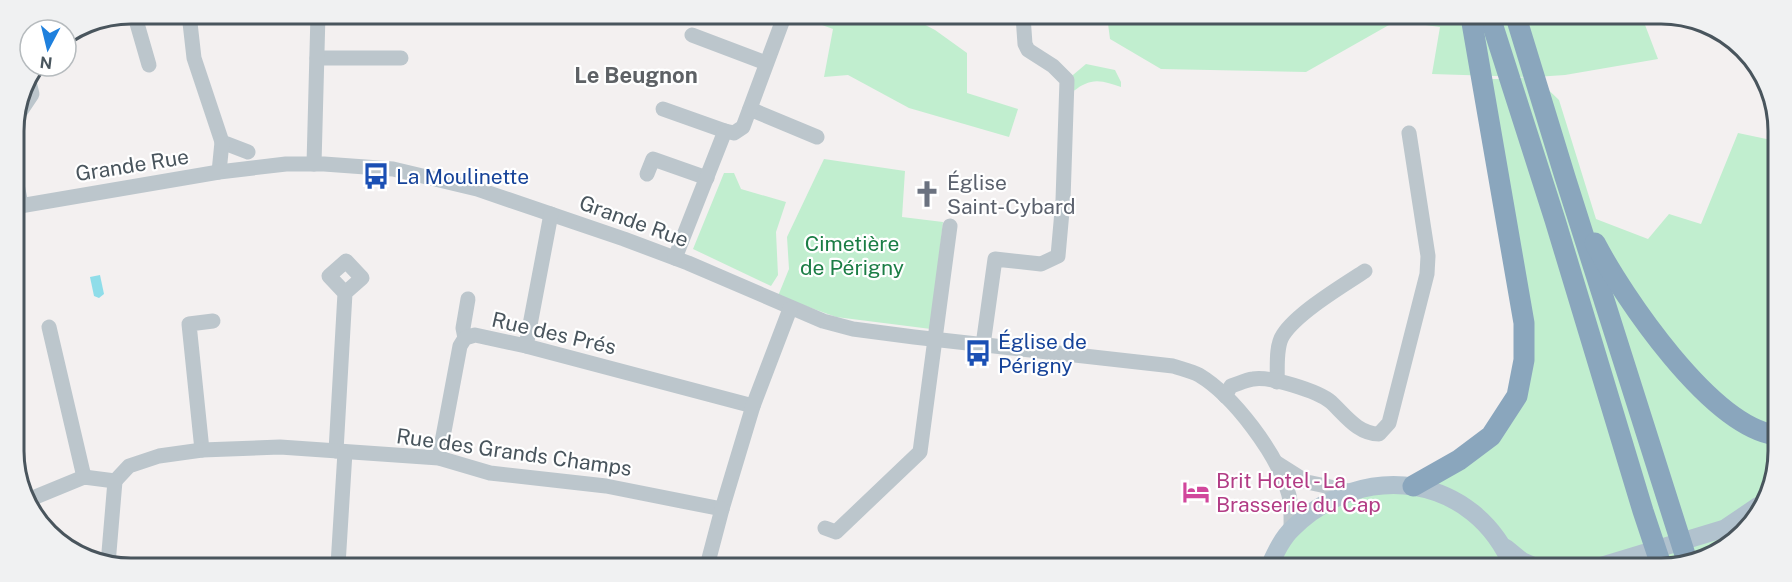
<svg xmlns="http://www.w3.org/2000/svg" width="1792" height="582" viewBox="0 0 1792 582" font-family="'Public Sans',sans-serif">
	<style>
		.green { fill: #c1eecf }
		.water { fill: #8fdde9 }
		.lines { fill: none; stroke-linecap: round; stroke-linejoin: round }
		.minor { stroke: #bcc6cc; stroke-width: 15 }
		.major { stroke: #b1c2ce; stroke-width: 18 }
		.highway { stroke: #8aa6bd; stroke-width: 21 }
		.labels { text-anchor: middle; dominant-baseline: central; stroke-width: 4.5; stroke-linejoin: round; paint-order: stroke }
		.street-label { font-size: 21px; fill: #49555d; stroke: #fff }
		.transit-label { font-size: 21px; fill: #164399; stroke: #fff; text-anchor: start }
		.worship-label { font-size: 21px; fill: #5b616d; stroke: #fff; text-anchor: start }
		.park-label { font-size: 21px; fill: #1b7d45; stroke: #fff }
		.hotel-label { font-size: 21px; fill: #b23c85; stroke: #fff; text-anchor: start }
		.neighbourhood-label { font-size: 22px; font-weight: bold; fill: #5d6165; stroke: #fff }
		.rim { fill: none; stroke: #49555d; stroke-width: 3 }
	</style>
	<rect width="100%" height="100%" fill="#f3f0f0"/>
	<!-- green -->
	<g class="green">
		<polygon points="795,15 908,16 935,30 967,53 967,93 1018,109 1009,137 909,108 848,75 824,77 833,29"/>
		<polygon points="1107,16 1642,17 1658,59 1565,75 1535,77 1559,100 1596,219 1648,239 1669,214 1701,224 1738,133 1776,141 1774,482 1733,544 1669,568 1269,567 1325,502 1413,486 1491,436 1524,360 1482,79 1510,79 1527,77 1432,74 1440,27 1396,21 1306,72 1161,69 1110,39"/>
		<path d="M1086,64L1115,70L1121,82V87C1109,83 1097,78 1085,84C1077,87 1075,92 1066,94L1067,80Z"/>
		<polygon points="824,159 905,171 902,217 943,222 931,329 836,317 778,296 789,269 787,237"/>
		<polygon points="724,173 734,173 741,189 786,202 776,232 778,275 771,286 693,249"/>
	</g>
	<!-- water -->
	<polygon class="water" points="100,275 104,294 99,298 94,296 90,277"/>
	<g class="lines">
		<!-- minor -->
		<g class="minor">
			<polyline points="129,14 136,20 149,65"/>
			<polyline points="189,14 194,58 222,142 248,152"/>
			<polyline points="94,23 117,16"/>
			<polyline points="692,35 766,63"/>
			<polyline points="317,58 401,58"/>
			<polyline points="1768,91 1776,114"/>
			<polyline points="663,109 725,131"/>
			<polyline points="750,109 817,137"/>
			<polyline points="14,121 32,94 28,78"/>
			<polyline points="314,164 318,14"/>
			<polyline points="14,169 21,205"/>
			<polyline points="219,172 222,142"/>
			<polyline points="647,174 653,159 707,178"/>
			<path d="M14,207L219,172L286,164H324L393,169L477,189L624,239L688,263L823,321L853,329L914,337L1173,366C1182,369 1192,371 1199,375C1234,396 1277,454 1288,492C1292,503 1291,517 1291,529"/>
			<polyline points="675,258 725,131 734,133 743,127 784,17"/>
			<polyline points="49,327 84,477"/>
			<polyline points="465,338 463,328 468,299"/>
			<polyline points="983,345 995,259 1041,264 1058,256 1063,200 1067,80 1053,66 1028,50 1025,44 1023,16"/>
			<polyline points="526,346 551,214"/>
			<path d="M1277,382C1278,369 1275,347 1283,335C1297,313 1342,286 1365,271"/>
			<path d="M1225,396L1231,386C1238,384 1245,380 1253,379C1270,376 1318,391 1331,402C1346,416 1358,434 1379,434L1389,423L1427,274L1428,256L1409,133"/>
			<polyline points="202,450 189,324 213,321"/>
			<polyline points="336,451 345,293 362,278 346,261 329,276 345,293"/>
			<polyline points="439,458 460,346 465,338 475,335 526,346 753,406"/>
			<polyline points="1277,463 1307,482 1349,491"/>
			<polyline points="28,500 84,477 115,481 129,466 159,456 202,450 280,447 439,458 490,473 606,486 722,509 753,406 790,309"/>
			<polyline points="825,528 836,532 920,452 950,226"/>
			<polyline points="108,564 115,481"/>
			<polyline points="338,565 345,452"/>
			<polyline points="707,566 722,509"/>
		</g>
		<!-- major -->
		<g class="major">
			<polyline points="1727,527 1758,506"/>
			<polyline points="1506,548 1522,561 1538,568"/>
			<path d="M1269,567C1275,554 1282,538 1293,528C1363,459 1475,474 1513,568"/>
			<polyline points="1594,568 1726,528 1745,526"/>
		</g>
		<!-- highway -->
		<g class="highway">
			<polyline points="1490,17 1555,220 1643,511 1662,568"/>
			<polyline points="1516,17 1565,177 1687,561"/>
			<path d="M1595,243C1624,298 1710,425 1775,435"/>
			<polyline points="1413,486 1459,460 1491,436 1517,396 1524,360 1524,323 1471,17"/>
		</g>
	</g>
	<!-- icons -->
	<defs>
		<symbol id="bus-bare" viewBox="-9 -9 18 18"><path d="M-5-6H5V4H4V6H2V4H-2V6H-4V4H-5ZM-3.5-4V0h7V-4ZM-3.5 1.2v1.5H-2V1.2ZM2 1.2v1.5H3.5V1.2Z" fill="#1a4fb4" stroke="#fff" stroke-width="2.5" paint-order="stroke"/></symbol>
		<symbol id="church-bare" viewBox="-9 -9 18 18"><path d="M-1.2-6h2.4v3.5h3.3v2.4h-3.3V6h-2.4V-.1h-3.3v-2.4h3.3Z" fill="#6b7280" stroke="#fff" stroke-width="2.5" paint-order="stroke"/></symbol>
		<symbol id="hotel-bare" viewBox="-9 -9 18 18"><path d="M-6-4.5h1.5V1H6V5H4.5V3h-9V5H-6ZM-4 0a1.8 1.8 0 1 1 3.6 0ZM.5 0V-2.5h3Q6-2.5 6 0Z" fill="#d1479c" stroke="#fff" stroke-width="2.5" paint-order="stroke"/></symbol>
	</defs>
	<g fill-rule="evenodd">
		<use href="#bus-bare" x="357" y="157" width="38" height="38"/>
		<use href="#church-bare" x="908" y="175" width="38" height="38"/>
		<use href="#bus-bare" x="959" y="334" width="38" height="38"/>
		<use href="#hotel-bare" x="1177" y="473" width="38" height="38"/>
	</g>
	<g class="labels">
		<!-- street labels -->
		<g class="street-label">
			<text transform="translate(132 165) rotate(-9)">Grande Rue</text>
			<text transform="translate(634 221) rotate(20)">Grande Rue</text>
			<text transform="translate(554 333) rotate(13)">Rue des Prés</text>
			<text transform="translate(514 452) rotate(8)">Rue des Grands Champs</text>
		</g>
		<!-- transit labels -->
		<g class="transit-label">
			<text x="396" y="176">La Moulinette</text>
			<text x="998" y="341">Église de<tspan x="998" dy="24">Périgny</tspan></text>
		</g>
		<!-- worship labels -->
		<g class="worship-label">
			<text x="947" y="182">Église<tspan x="947" dy="24">Saint-Cybard</tspan></text>
		</g>
		<!-- park labels -->
		<g class="park-label">
			<text x="852" y="243">Cimetière<tspan x="852" dy="24">de Périgny</tspan></text>
		</g>
		<!-- hotel labels -->
		<g class="hotel-label">
			<text x="1216" y="480">Brit Hotel - La<tspan x="1216" dy="24">Brasserie du Cap</tspan></text>
		</g>
		<!-- neighbourhood labels -->
		<g class="neighbourhood-label">
			<text x="636" y="75">Le Beugnon</text>
		</g>
	</g>
	<!-- crop -->
	<path d="M0 0H1792V582H0ZM131 24H1661A107 107 0 0 1 1768 131V451A107 107 0 0 1 1661 558H131A107 107 0 0 1 24 451V131A107 107 0 0 1 131 24Z" fill="#f0f1f2" fill-rule="evenodd"/>
	<path class="rim" d="M131 24H1661A107 107 0 0 1 1768 131V451A107 107 0 0 1 1661 558H131A107 107 0 0 1 24 451V131A107 107 0 0 1 131 24Z"/>
	<!-- north arrow -->
	<g transform="translate(48 48) rotate(187)"><circle r="28" fill="#ffffff" stroke="#b6bbbe" stroke-width="1.5"/>
	<path d="M0-4.5L10 22L0 15L-10 22Z" fill="#1f80dd"/>
	<text y="-9" font-size="16" font-weight="bold" text-anchor="middle" fill="#49555d">N</text>
	</g>
</svg>
